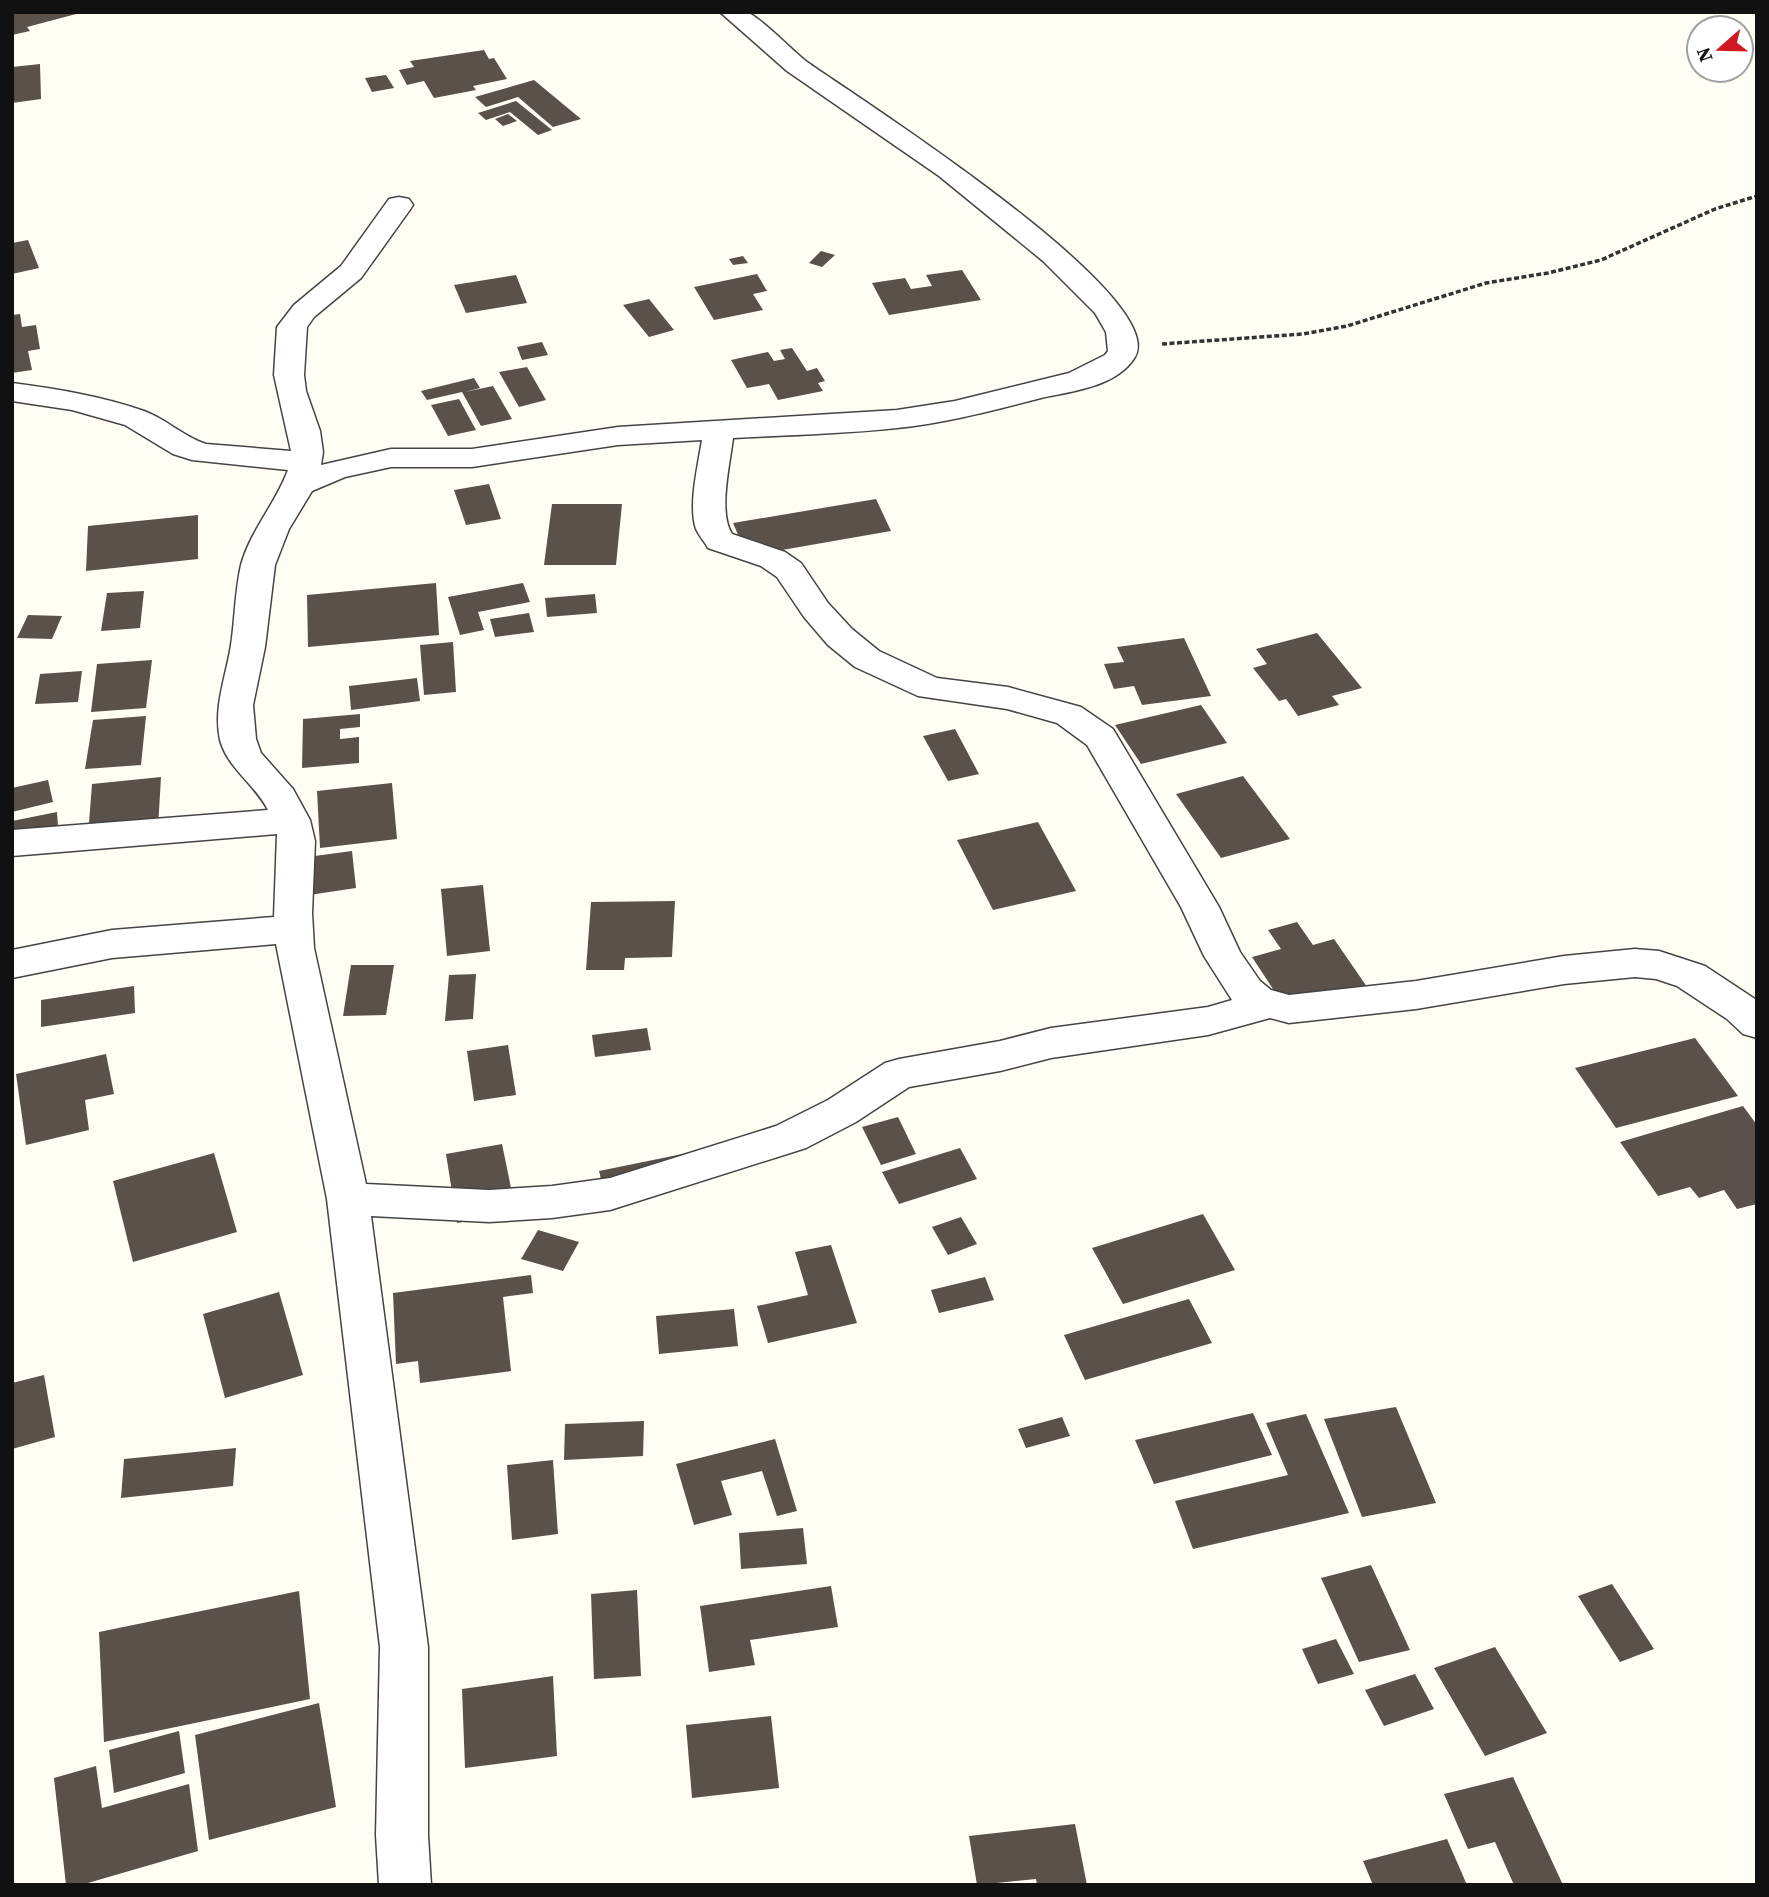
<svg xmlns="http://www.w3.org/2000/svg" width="1769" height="1897" viewBox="0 0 1769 1897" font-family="'Source Serif 4',serif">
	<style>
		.building { fill: #5b514b }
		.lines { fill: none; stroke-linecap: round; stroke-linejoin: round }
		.minor-casing { stroke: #444; stroke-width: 3 }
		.path { stroke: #333; stroke-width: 3.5; stroke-dasharray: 5 2.5; stroke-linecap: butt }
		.minor { fill: #fff; fill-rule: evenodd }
	</style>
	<rect width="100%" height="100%" fill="#fffdf4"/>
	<!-- building -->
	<g class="building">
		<polygon points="12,12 80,12 80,13 27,27 30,31 12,35"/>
		<polygon points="484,50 489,59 494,58 507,79 473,86 476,90 434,98 424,81 407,85 399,70 414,67 410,61"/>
		<polygon points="40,64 41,99 12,103 12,67"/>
		<polygon points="386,75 394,88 372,92 365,78"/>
		<polygon points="534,80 581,119 553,127 518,97 486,107 475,97"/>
		<polygon points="516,101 552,130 538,135 510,112 486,120 478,113"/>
		<polygon points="508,114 517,121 503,126 495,119"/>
		<polygon points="28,240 39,268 12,274 12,243"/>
		<polygon points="821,251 835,255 822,267 809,263"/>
		<polygon points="743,256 748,263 733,265 729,259"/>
		<polygon points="962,270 981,300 889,315 872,283 905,278 911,289 932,286 926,275"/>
		<polygon points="757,274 767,291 753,294 763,310 714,320 694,287"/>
		<polygon points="516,275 527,303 466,313 454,285"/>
		<polygon points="649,299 674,330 649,337 623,305"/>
		<polygon points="20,314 22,327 36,325 40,349 28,351 32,370 12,373 12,315"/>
		<polygon points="542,342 548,355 522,360 517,347"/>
		<polygon points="792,348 807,371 817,368 825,381 818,383 823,391 778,400 769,384 747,388 731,360 768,352 774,361 785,359 780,350"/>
		<polygon points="527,367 546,400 519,407 499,372"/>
		<polygon points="474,378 480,388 465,392 493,386 512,419 481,426 462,392 427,400 421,391"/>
		<polygon points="459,399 476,430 448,436 431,405"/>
		<polygon points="489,484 501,519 466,525 454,490"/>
		<polygon points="876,499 891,531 747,556 733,523"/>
		<polygon points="552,504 622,504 616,565 544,565"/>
		<polygon points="198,515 198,559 86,571 88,526"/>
		<polygon points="436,583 439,635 308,647 307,595"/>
		<polygon points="523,583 530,602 478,612 484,630 460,635 448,597"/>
		<polygon points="144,591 140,628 101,631 107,593"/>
		<polygon points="595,594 597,613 547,617 545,598"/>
		<polygon points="529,613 534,632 495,637 490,619"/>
		<polygon points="28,615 62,616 52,639 17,638"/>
		<polygon points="1317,633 1362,688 1332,696 1339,705 1298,716 1286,699 1279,701 1253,668 1267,664 1256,649"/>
		<polygon points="1184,638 1211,696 1142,705 1134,686 1114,689 1104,664 1124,662 1117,647"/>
		<polygon points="453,642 456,692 424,695 420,645"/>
		<polygon points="152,660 146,708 91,712 97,664"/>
		<polygon points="82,671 78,702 35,704 40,674"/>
		<polygon points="417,678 420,701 351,710 349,686"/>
		<polygon points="1201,705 1227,743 1141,764 1115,725"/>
		<polygon points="360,714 360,727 340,729 340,739 359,737 359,763 302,768 303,719"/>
		<polygon points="146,716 141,765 85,769 93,720"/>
		<polygon points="955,729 979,774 948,781 923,736"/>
		<polygon points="1243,776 1290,839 1221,858 1176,794"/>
		<polygon points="161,777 158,828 88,836 92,784"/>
		<polygon points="48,780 53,802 12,812 12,788"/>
		<polygon points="392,783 397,839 320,848 317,791"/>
		<polygon points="57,812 59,841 12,850 12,821"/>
		<polygon points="1038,822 1076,891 993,910 957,840"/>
		<polygon points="352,851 356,888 309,895 307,857"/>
		<polygon points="483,885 490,951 447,956 441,889"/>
		<polygon points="675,901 672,957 625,958 624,970 586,970 591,902"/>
		<polygon points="1297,922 1313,945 1334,939 1374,997 1286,1009 1252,957 1281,949 1268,930"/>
		<polygon points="351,965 394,965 386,1015 343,1016"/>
		<polygon points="476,974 473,1019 445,1021 449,975"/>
		<polygon points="134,986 135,1013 41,1027 41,1000"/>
		<polygon points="647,1028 651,1050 595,1057 592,1035"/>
		<polygon points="1695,1038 1738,1096 1616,1128 1575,1068"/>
		<polygon points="508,1045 516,1095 474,1101 467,1051"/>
		<polygon points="106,1054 114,1094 85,1100 89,1130 26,1145 16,1074"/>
		<polygon points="1743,1106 1757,1125 1757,1204 1737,1209 1724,1190 1699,1198 1690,1187 1658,1196 1620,1142"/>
		<polygon points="898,1117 916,1154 881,1165 862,1127"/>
		<polygon points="502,1144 516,1212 457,1223 446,1154"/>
		<polygon points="960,1148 977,1179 899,1204 882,1172"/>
		<polygon points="702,1150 710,1179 606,1200 599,1171"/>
		<polygon points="214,1153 237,1232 133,1262 113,1181"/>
		<polygon points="1203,1214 1235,1270 1123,1304 1092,1248"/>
		<polygon points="961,1217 977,1244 948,1255 932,1227"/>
		<polygon points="538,1230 579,1242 563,1271 521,1259"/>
		<polygon points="831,1245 857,1323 768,1343 757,1306 808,1295 795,1252"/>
		<polygon points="531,1275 533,1293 503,1297 511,1371 420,1383 418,1361 396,1364 393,1293"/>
		<polygon points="985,1277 994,1300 939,1313 931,1290"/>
		<polygon points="279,1292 303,1375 225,1398 203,1314"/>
		<polygon points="1189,1299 1212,1343 1085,1380 1064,1335"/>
		<polygon points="734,1309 738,1346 659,1354 656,1316"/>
		<polygon points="44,1375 55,1437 12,1449 12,1383"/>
		<polygon points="1396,1407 1436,1503 1362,1517 1324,1419"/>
		<polygon points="1253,1413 1272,1455 1154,1484 1135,1440"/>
		<polygon points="1306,1414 1349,1513 1193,1549 1175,1501 1288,1475 1266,1423"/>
		<polygon points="1062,1417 1070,1436 1026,1448 1018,1429"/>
		<polygon points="644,1421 643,1456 564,1460 565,1424"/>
		<polygon points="775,1439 797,1511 777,1516 762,1471 721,1481 732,1515 694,1525 676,1464"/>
		<polygon points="236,1448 233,1486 121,1498 124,1459"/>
		<polygon points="553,1460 558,1534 512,1540 507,1465"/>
		<polygon points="803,1528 807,1564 741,1569 739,1533"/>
		<polygon points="1371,1565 1410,1650 1359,1662 1321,1578"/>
		<polygon points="1612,1584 1654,1649 1620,1662 1578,1596"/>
		<polygon points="831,1586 838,1627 750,1640 755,1665 709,1672 700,1606"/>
		<polygon points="637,1590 641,1676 594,1679 591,1594"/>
		<polygon points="299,1591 310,1699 104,1742 99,1632"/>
		<polygon points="1336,1639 1354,1674 1318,1684 1302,1649"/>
		<polygon points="1495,1647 1547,1733 1485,1756 1434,1668"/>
		<polygon points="1415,1674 1434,1709 1384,1726 1365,1690"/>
		<polygon points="553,1676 557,1756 465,1768 462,1689"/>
		<polygon points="319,1703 336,1807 209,1840 195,1735"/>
		<polygon points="771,1716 779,1788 692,1798 686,1725"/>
		<polygon points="179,1731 185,1773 114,1793 109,1750"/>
		<polygon points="96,1766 102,1808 189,1784 198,1851 81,1885 66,1885 54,1778"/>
		<polygon points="1513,1777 1563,1885 1514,1885 1495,1842 1468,1849 1444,1794"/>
		<polygon points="1075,1824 1087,1885 1037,1885 1036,1879 977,1885 969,1836"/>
		<polygon points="1447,1839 1467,1885 1373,1885 1363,1861"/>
	</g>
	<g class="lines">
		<defs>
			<path id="minor" d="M720,12C728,12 738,10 746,12C758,15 794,52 807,62C855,96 1171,296 1135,357C1117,387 1072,391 1041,398C994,410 946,423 897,428C843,434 788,435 733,438C730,464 718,512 732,534L785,552L801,563L828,603L852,629L879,651L937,678L1008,687L1081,707L1113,729L1219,907L1240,952L1260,981L1271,990L1289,995L1416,981L1564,956L1635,949L1659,951L1705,966L1755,999L1757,1038L1743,1034L1727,1019L1677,986L1656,979L1635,977L1564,984L1416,1009L1289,1023L1270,1018L1208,1035L1051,1058L1000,1071L909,1087L856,1122L806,1148L610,1210L552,1218L489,1222L371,1216L428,1647V1835L431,1885H379L376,1835L380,1647L327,1199L276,944L112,958L12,978V950L112,930L274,917L277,834L12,856V830L268,810C255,784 228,769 220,740C213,707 226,677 231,645C235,619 235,591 241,565C250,531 276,503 288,470L192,460L173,454L125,425L72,410L12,401V383C57,389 102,396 144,411C166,419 184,437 206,444L291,451L274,375L277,327L294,305L341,266L389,199L399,197L409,199L413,205L409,211L361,278L314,317L307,327L304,375L306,391L320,431L323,452L321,465L391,449H472L618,427L897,410L955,401L1069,373L1105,355L1108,351L1106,332L1095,313L1043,261L939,176L787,71ZM702,440C698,465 688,506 696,529C699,536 705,542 708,548L761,566L777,577L804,617L828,645L855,667L918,696L1007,709L1057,723L1087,745L1181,907L1204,956L1232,1000L1208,1007L1051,1028L1000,1041L899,1059L885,1063L828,1100L776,1126L610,1178L552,1186L489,1190L366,1184L314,948L312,913L315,841L310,820L293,789L261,753L256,739L253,705L265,647L275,565L289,529L312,491L345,477L391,467H472L618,445Z"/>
		</defs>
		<!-- minor casing -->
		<use href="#minor" class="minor-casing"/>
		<!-- path -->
		<polyline class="path" points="1162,344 1303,334 1347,326 1486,283 1548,273 1601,260 1715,209 1757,196"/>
		<!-- minor -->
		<use href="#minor" class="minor"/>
	</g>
	<!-- border -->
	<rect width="1769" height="1897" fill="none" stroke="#111111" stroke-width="28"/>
	<!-- north arrow -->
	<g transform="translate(1720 49) rotate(250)"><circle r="33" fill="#ffffff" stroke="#a0a0a0" stroke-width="2"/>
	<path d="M0-5L12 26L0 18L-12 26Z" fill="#d3171f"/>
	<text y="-10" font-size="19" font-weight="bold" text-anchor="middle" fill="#111111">N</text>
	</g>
</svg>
